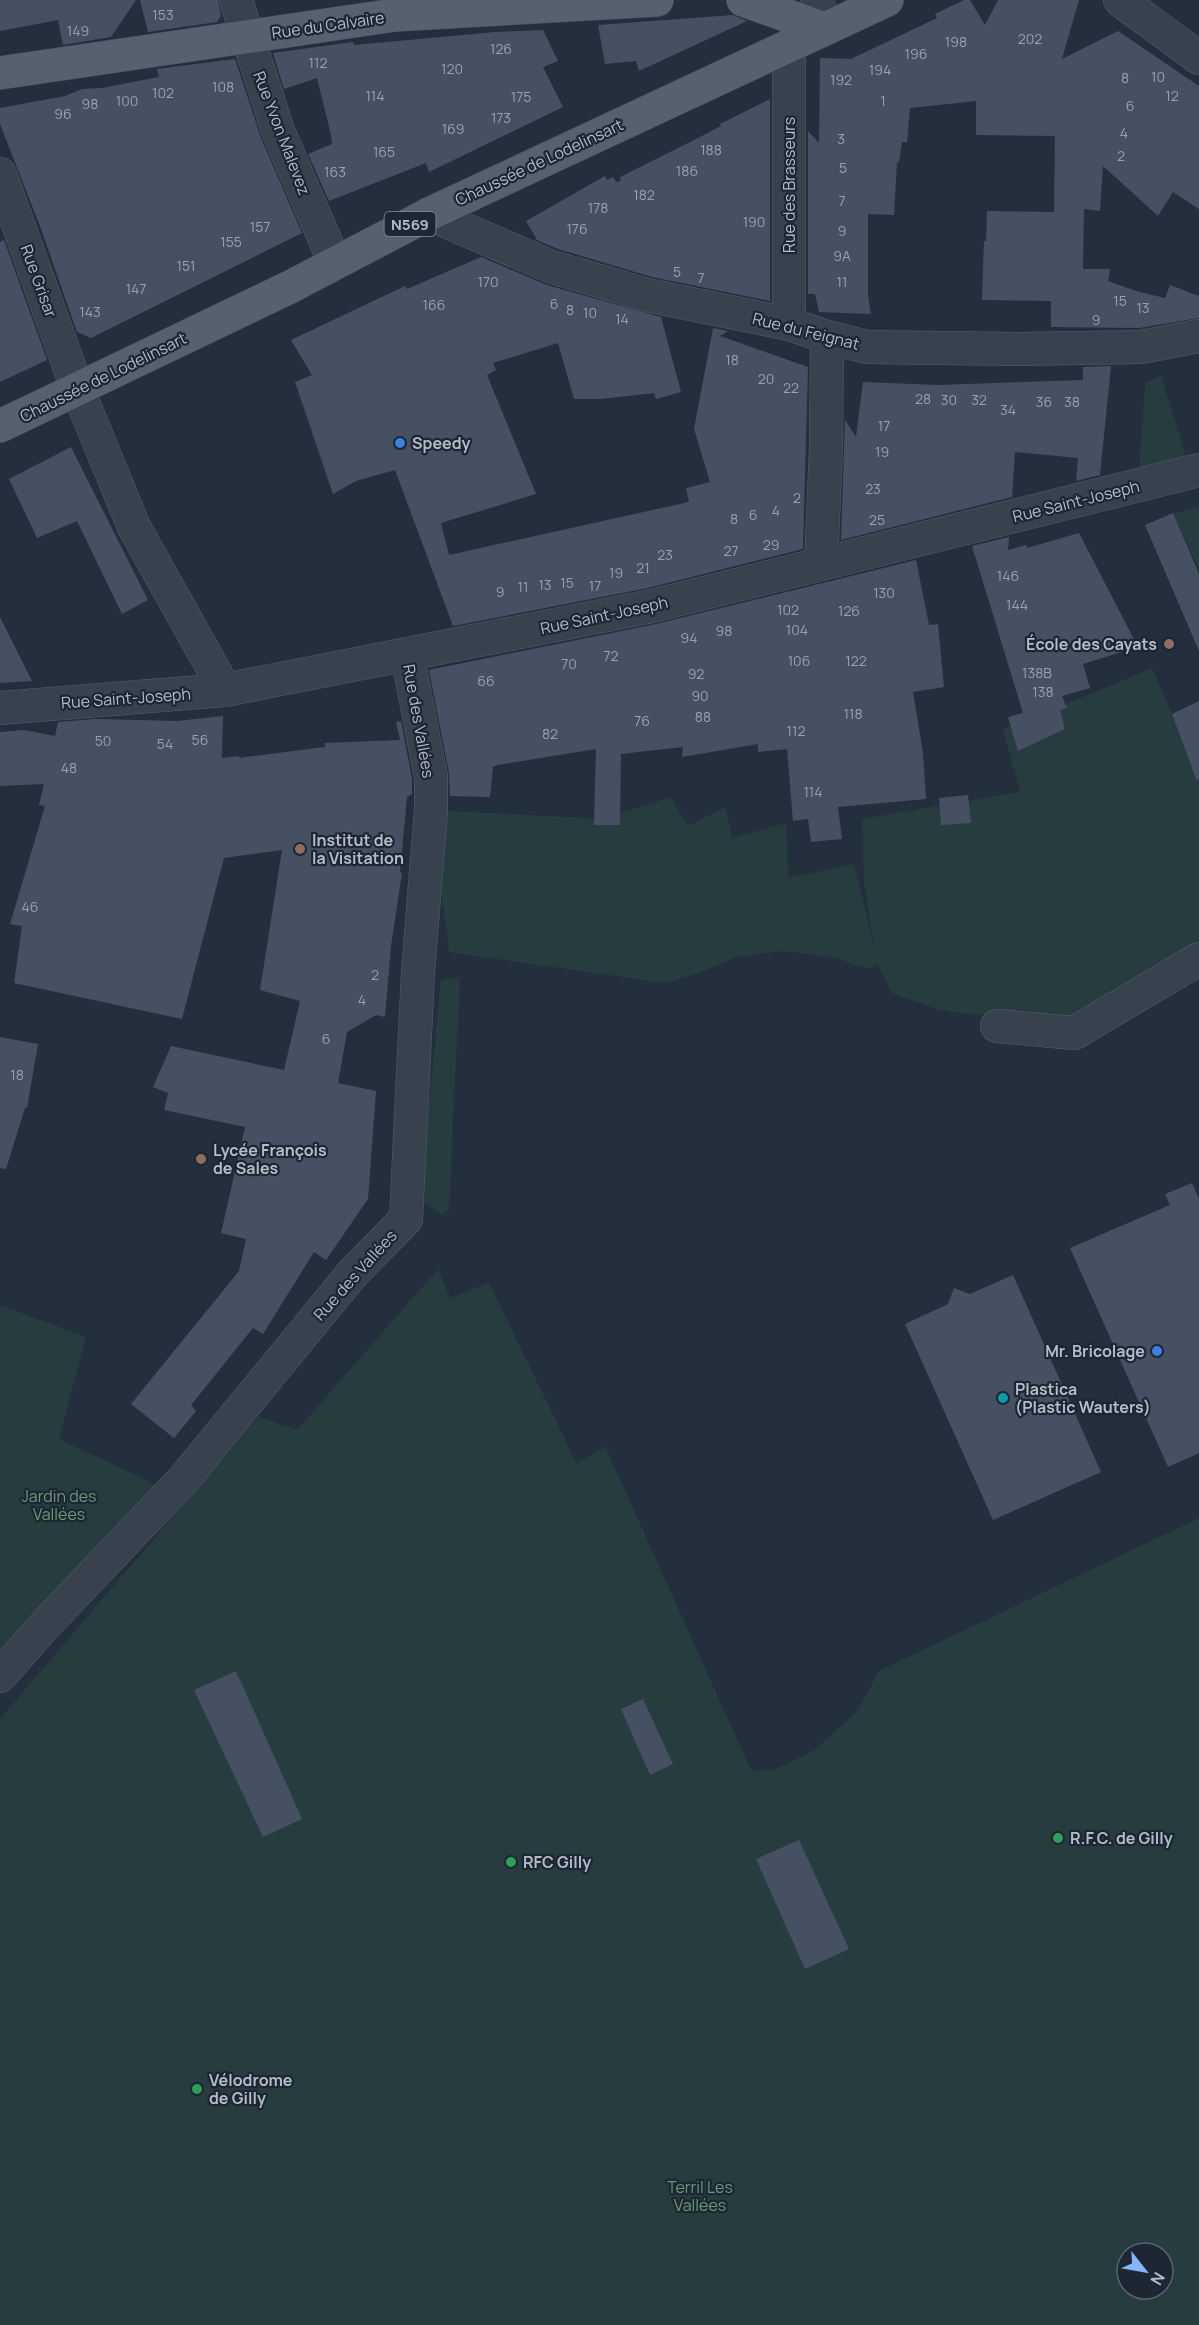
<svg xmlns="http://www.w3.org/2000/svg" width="1199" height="2325" viewBox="0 0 1199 2325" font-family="Manrope,sans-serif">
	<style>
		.green { fill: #263c3f; fill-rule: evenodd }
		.building { fill: #455162 }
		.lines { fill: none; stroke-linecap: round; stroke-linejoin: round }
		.minor-casing { stroke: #565f6c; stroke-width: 34 }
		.major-casing { stroke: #414a57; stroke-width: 34 }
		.minor { stroke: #38414e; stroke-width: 33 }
		.major { stroke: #56606e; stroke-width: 33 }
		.shop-dot { fill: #3f7fe0; stroke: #1d2633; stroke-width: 2 }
		.education-dot { fill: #8d6e63; stroke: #1d2633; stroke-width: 2 }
		.culture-dot { fill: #0f9aa8; stroke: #1d2633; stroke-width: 2 }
		.leisure-dot { fill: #2e9e5b; stroke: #1d2633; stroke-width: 2 }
		.labels { text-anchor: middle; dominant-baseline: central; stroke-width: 4.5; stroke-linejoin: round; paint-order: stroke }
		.number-label { font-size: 14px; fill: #98a1af }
		.shield { fill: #1d2633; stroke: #878f9c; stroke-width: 1.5 }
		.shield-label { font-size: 15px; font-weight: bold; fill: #b4bcc9 }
		.street-label { font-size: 16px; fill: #b4bcc9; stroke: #1d2633 }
		.poi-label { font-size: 16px; font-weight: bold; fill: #b4bcc9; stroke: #1d2633; text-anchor: start }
		.park-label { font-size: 16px; fill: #6b9a76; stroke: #1d2633 }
	</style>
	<rect width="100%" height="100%" fill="#242f3e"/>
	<!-- green -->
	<g class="green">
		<polygon points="1161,376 1187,459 1139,473 1145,383"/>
		<polygon points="1199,507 1199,569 1173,514"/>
		<polygon points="1152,668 1172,714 1191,766 1199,764 1199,954 1083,1028 939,1010 892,993 877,963 869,969 832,957 783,951 737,957 699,973 666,983 449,952 431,810 603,819 671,797 688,826 726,807 732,838 786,823 788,878 854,864 875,951 864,882 862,819 1020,792 1003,729 1098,691"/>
		<polygon points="460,977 449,1210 442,1215 420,1200 441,980"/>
		<path d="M438,1269L450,1298L489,1283L577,1464L605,1446L751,1770L771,1771L815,1750L858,1710L879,1671L1199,1518V2325H0V1719L258,1417L297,1430ZM1127,2253H1163V2289H1127Z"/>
		<polygon points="0,1305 86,1337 59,1439 157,1485 0,1664"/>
	</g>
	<!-- building -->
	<g class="building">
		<polygon points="0,0 136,0 111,37 63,45 58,20 0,31"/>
		<polygon points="140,0 218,0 221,16 217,22 148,32"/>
		<polygon points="964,0 970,0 985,25 998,0 1079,0 1062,59 1118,31 1199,86 1199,209 1173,192 1158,216 1103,166 1100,211 1084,209 1083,269 1110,269 1108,281 1136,291 1165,298 1170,285 1199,296 1199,318 1139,328 1051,327 1051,301 982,300 984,241 986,241 987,211 1054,212 1055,136 976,135 976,101 910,108 907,142 902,142 899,162 897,162 894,215 868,214 868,296 871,314 819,312 815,294 808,294 808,131 819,143 820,58 851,59 937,18 935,14"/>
		<polygon points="733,15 747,21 639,71 636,61 605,64 598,25"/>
		<polygon points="543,30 558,61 543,67 563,107 429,172 426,163 329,201 308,154 332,144 331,135 317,78 284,89 273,53 353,42 354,45 495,32"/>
		<polygon points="235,59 261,138 302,233 91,338 77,332 40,226 0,124 0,108 65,96 82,89 102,88 159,77 157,69"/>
		<polygon points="770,99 770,301 652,277 558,249 537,240 526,221 605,176 607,180 613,177 616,182 621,181 620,177 696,139 721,126 720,124"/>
		<polygon points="4,240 47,360 0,382 0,242"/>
		<polygon points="481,257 547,285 661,317 681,392 656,399 654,393 600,399 574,399 558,343 493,363 496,370 487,375 536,494 441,523 449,555 689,502 686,488 710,482 694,429 713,328 728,331 720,336 808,367 803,549 648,588 453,626 395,470 356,481 333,494 295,382 312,375 291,340 405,286 407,289"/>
		<polygon points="1111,366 1100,475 1076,481 1078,458 1015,452 1012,497 841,540 845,420 856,437 863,382 937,385 1083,380 1083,367"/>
		<polygon points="71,447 148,600 122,614 77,521 37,538 9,479"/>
		<polygon points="1173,513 1199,574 1199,651 1145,525"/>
		<polygon points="1079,533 1138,647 1083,664 1090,688 1062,696 1067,708 1060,710 1065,729 1018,751 1008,717 1023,713 972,546 1009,537 1008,550 1026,545 1027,548"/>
		<polygon points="916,560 929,625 938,624 944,687 913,692 923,753 926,799 838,807 842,839 811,842 808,819 793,821 787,749 758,752 758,744 682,757 683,747 621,754 620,825 594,825 596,749 497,765 493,767 490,797 450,796 449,773 429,670 656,624"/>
		<polygon points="0,617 32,681 0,683"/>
		<polygon points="1199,701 1199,779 1196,779 1172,714"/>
		<polygon points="223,716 222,758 239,756 239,758 325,747 325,743 400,740 396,722 401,721 412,779 412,794 407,797 400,872 402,873 391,946 385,1017 376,1015 347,1032 338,1083 376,1091 368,1199 326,1260 314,1252 263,1334 253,1328 191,1405 196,1411 174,1438 131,1404 239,1271 246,1239 221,1233 245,1127 164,1110 168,1093 153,1087 171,1046 284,1070 300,1001 260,990 282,850 224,858 182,1019 14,983 22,926 10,924 45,806 39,805 44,784 0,786 0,732 24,730 55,736 58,722 95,719 177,721"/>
		<polygon points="968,795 971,823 941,825 939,798"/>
		<polygon points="0,1037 38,1044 27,1108 25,1108 6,1169 0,1168"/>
		<polygon points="1192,1183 1199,1199 1199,1453 1168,1467 1070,1248 1170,1205 1165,1194"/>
		<polygon points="1013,1275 1101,1472 993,1520 905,1324 948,1304 954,1288 970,1294"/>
		<polygon points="236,1671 302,1819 263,1837 194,1690"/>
		<polygon points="643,1699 673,1764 650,1775 621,1709"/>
		<polygon points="799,1840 849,1949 805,1969 756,1859"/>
	</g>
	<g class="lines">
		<defs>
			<g id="minor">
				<polyline points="236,0 278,131 335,263"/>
				<polyline points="817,0 825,29"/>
				<polyline points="1120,0 1199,58"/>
				<polyline points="789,46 789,324"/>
				<polyline points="0,174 77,388 134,527 225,690"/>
				<polyline points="429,214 552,267 647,295 789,324 827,337 867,347 1020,349 1141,347 1199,336"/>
				<polyline points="821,564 826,449 827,337"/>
				<polyline points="0,708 225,690 652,606 1199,470"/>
				<polyline points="997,1026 1074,1033 1199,959"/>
				<polyline points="0,1676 45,1625 183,1480 352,1274 406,1219 418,972 431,810 431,777 407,654"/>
			</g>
			<g id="major">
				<polyline points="743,0 825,29"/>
				<polyline points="0,73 395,15 657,0"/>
				<polyline points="0,426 290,287 429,214 887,0"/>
			</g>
		</defs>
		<!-- minor casing -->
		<use href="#minor" class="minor-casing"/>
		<!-- major casing -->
		<use href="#major" class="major-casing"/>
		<!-- minor -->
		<use href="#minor" class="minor"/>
		<!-- major -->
		<use href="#major" class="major"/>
	</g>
	<!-- markers -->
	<g class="shop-dot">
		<circle cx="400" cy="443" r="6"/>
		<circle cx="1157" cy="1351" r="6"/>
	</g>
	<g class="education-dot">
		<circle cx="1169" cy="644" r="6"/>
		<circle cx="300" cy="849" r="6"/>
		<circle cx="201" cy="1159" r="6"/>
	</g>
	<circle class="culture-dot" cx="1003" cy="1398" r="6"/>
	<g class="leisure-dot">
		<circle cx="1058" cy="1838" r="6"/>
		<circle cx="511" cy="1862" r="6"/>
		<circle cx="197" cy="2089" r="6"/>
	</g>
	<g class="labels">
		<!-- number labels -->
		<g class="number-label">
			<text x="163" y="14">153</text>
			<text x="78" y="30">149</text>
			<text x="1030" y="38">202</text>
			<text x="956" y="41">198</text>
			<text x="501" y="48">126</text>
			<text x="916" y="53">196</text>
			<text x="318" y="62">112</text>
			<text x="452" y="68">120</text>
			<text x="880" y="69">194</text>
			<text x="1158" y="76">10</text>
			<text x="1125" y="77">8</text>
			<text x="841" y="79">192</text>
			<text x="223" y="86">108</text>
			<text x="163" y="92">102</text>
			<text x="375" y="95">114</text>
			<text x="1172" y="95">12</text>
			<text x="521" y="96">175</text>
			<text x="127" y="100">100</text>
			<text x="883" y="100">1</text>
			<text x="90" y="103">98</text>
			<text x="1130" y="105">6</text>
			<text x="63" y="113">96</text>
			<text x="501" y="117">173</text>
			<text x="453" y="128">169</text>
			<text x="1124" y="132">4</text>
			<text x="841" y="138">3</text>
			<text x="711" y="149">188</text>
			<text x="384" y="151">165</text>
			<text x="1121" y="155">2</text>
			<text x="843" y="167">5</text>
			<text x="687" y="170">186</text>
			<text x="335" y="171">163</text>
			<text x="644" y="194">182</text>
			<text x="842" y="200">7</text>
			<text x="598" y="207">178</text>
			<text x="754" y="221">190</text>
			<text x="260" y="226">157</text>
			<text x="577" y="228">176</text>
			<text x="842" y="230">9</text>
			<text x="231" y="241">155</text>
			<text x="842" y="255">9A</text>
			<text x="186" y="265">151</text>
			<text x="677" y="271">5</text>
			<text x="701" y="277">7</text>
			<text x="488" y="281">170</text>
			<text x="842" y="281">11</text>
			<text x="136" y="288">147</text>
			<text x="1120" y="300">15</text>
			<text x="554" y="303">6</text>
			<text x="434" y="304">166</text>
			<text x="1143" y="307">13</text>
			<text x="570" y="309">8</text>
			<text x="90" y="311">143</text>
			<text x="590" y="312">10</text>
			<text x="622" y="318">14</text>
			<text x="1096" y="319">9</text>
			<text x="732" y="359">18</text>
			<text x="766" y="378">20</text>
			<text x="791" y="387">22</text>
			<text x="923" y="398">28</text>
			<text x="949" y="399">30</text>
			<text x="979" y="399">32</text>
			<text x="1044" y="401">36</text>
			<text x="1072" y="401">38</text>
			<text x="1008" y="409">34</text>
			<text x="884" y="425">17</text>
			<text x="882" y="451">19</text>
			<text x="873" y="488">23</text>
			<text x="797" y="497">2</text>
			<text x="776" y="510">4</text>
			<text x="753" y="514">6</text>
			<text x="734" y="518">8</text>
			<text x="877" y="519">25</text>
			<text x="771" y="544">29</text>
			<text x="731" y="550">27</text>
			<text x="665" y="554">23</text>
			<text x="643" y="567">21</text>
			<text x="616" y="572">19</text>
			<text x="1008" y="575">146</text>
			<text x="567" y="582">15</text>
			<text x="545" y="584">13</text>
			<text x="595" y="585">17</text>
			<text x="523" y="586">11</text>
			<text x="500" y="591">9</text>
			<text x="884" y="592">130</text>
			<text x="1017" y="604">144</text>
			<text x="788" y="609">102</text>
			<text x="849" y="610">126</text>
			<text x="797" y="629">104</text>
			<text x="724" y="630">98</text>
			<text x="689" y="637">94</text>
			<text x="611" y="655">72</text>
			<text x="799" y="660">106</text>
			<text x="856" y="660">122</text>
			<text x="569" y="663">70</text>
			<text x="1037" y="672">138B</text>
			<text x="696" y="673">92</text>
			<text x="486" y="680">66</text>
			<text x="1043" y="691">138</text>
			<text x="700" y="695">90</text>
			<text x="853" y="713">118</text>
			<text x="703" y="716">88</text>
			<text x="642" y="720">76</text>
			<text x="796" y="730">112</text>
			<text x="550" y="733">82</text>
			<text x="200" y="739">56</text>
			<text x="103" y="740">50</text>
			<text x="165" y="743">54</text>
			<text x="69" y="767">48</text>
			<text x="813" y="791">114</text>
			<text x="30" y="906">46</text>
			<text x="375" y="974">2</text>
			<text x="362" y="999">4</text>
			<text x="326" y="1038">6</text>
			<text x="17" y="1074">18</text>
		</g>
		<!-- shield labels -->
		<rect class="shield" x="384.5" y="212" width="51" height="24" rx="4.5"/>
		<g class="shield-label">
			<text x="410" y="224">N569</text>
		</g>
		<!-- street labels -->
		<g class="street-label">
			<text transform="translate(328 25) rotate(-8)">Rue du Calvaire</text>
			<text transform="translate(282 133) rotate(69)">Rue Yvon Malevez</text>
			<text transform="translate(539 162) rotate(-25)">Chaussée de Lodelinsart</text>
			<text transform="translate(789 185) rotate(-90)">Rue des Brasseurs</text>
			<text transform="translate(39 281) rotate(70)">Rue Grisar</text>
			<text transform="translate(806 331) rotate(14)">Rue du Feignat</text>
			<text transform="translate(103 377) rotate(-26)">Chaussée de Lodelinsart</text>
			<text transform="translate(1076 501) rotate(-14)">Rue Saint-Joseph</text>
			<text transform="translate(604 615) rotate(-12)">Rue Saint-Joseph</text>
			<text transform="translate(126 698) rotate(-4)">Rue Saint-Joseph</text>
			<text transform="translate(419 721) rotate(80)">Rue des Vallées</text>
			<text transform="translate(355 1275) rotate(-48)">Rue des Vallées</text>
		</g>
		<!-- poi labels -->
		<g class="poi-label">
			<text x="412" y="443">Speedy</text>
			<text x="1157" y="644" text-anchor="end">École des Cayats</text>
			<text x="312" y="840">Institut de<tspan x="312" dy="18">la Visitation</tspan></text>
			<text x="213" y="1150">Lycée François<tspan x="213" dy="18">de Sales</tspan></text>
			<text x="1145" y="1351" text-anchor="end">Mr. Bricolage</text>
			<text x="1015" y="1389">Plastica<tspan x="1015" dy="18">(Plastic Wauters)</tspan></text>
			<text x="1070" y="1838">R.F.C. de Gilly</text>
			<text x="523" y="1862">RFC Gilly</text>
			<text x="209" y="2080">Vélodrome<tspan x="209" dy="18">de Gilly</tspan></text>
		</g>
		<!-- park labels -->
		<g class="park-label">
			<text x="59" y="1496">Jardin des<tspan x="59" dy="18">Vallées</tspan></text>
			<text x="700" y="2187">Terril Les<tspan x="700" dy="18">Vallées</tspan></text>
		</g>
	</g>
	<!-- north arrow -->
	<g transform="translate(1145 2271) rotate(121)"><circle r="28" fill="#1d2633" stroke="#59626f" stroke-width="1.5"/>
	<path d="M0-4.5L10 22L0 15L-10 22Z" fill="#8ab4f8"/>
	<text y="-9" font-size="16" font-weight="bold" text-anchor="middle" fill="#b4bcc9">N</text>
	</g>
</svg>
